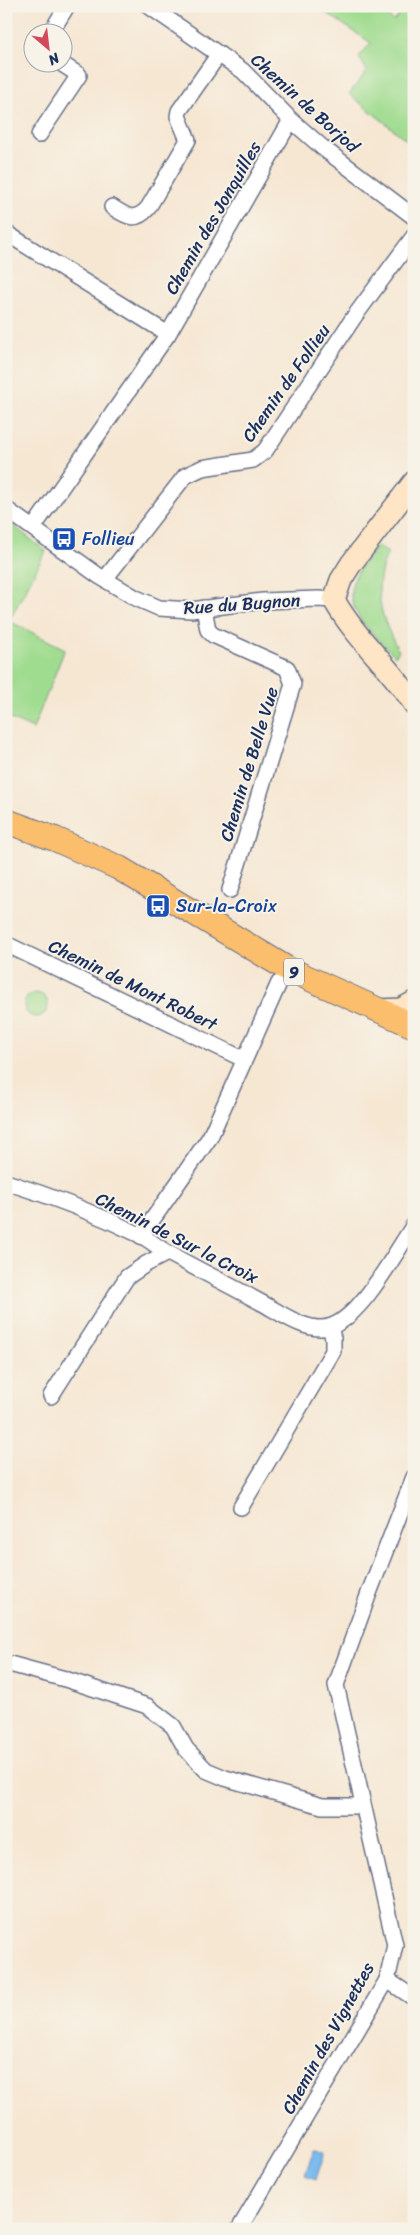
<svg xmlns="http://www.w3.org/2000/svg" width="420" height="2235" viewBox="0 0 420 2235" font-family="Sriracha,sans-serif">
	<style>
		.green { fill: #a0dc90; stroke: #5e8677 }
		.water { fill: #79baee; stroke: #4a74a6 }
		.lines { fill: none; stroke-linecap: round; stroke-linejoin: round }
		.street-casing { stroke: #686f87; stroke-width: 18 }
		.secondary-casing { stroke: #686f87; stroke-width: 24 }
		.primary-casing { stroke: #686f87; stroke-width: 26 }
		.street { stroke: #fff; stroke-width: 15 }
		.secondary { stroke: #fde5c5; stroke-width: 21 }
		.primary { stroke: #fabe6d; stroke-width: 24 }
		.labels { text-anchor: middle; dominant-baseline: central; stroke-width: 4; stroke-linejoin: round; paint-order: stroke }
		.shield { fill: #f7f3e8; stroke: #5d6a87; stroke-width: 1 }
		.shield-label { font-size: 16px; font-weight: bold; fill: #1b2f5e }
		.street-label { font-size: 18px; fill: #1b2f5e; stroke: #f7f3e8 }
		.transit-label { font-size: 18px; fill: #164399; stroke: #f7f3e8; text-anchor: start }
	</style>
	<rect width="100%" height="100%" fill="#f7f3e8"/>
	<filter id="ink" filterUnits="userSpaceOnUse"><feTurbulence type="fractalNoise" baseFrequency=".02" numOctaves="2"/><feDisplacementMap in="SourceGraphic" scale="10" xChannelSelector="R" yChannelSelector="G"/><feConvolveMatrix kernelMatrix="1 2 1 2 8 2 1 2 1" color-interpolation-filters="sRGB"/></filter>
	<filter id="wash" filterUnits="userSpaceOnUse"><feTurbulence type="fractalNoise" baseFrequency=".0096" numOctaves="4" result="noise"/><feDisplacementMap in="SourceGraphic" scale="20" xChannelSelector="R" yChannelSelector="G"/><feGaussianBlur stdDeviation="1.12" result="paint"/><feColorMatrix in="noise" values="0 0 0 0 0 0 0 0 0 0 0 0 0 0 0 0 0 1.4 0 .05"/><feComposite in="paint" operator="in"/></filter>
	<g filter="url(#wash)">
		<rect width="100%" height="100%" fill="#f6e7d3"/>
		<!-- green -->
		<g class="green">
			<polygon points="316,6 374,6 394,21 407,6 414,6 414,146 349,94 367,71 359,57 371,43"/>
			<polygon points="6,520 46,551 9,621 65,649 33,729 6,717"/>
			<path d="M377,546L388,553C371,587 381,620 399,651L395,656C377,637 342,611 353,582C358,568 368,557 377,546Z"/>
			<circle cx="36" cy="1005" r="12"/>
		</g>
		<!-- water -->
		<polygon class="water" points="314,2148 325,2152 316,2179 305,2175"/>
	</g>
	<g filter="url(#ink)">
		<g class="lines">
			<defs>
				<g id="street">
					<polyline points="149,6 243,71 291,120 323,148 414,217"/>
					<polyline points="51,32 67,6"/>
					<polyline points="39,135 79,75 59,62"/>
					<path d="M112,207C126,216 135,223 148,208L188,140L178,116L179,111L219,54"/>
					<polyline points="6,233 168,334"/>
					<polyline points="6,509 99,576 136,598 159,608 191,610 263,601 318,599 334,600"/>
					<polyline points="33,528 168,334 291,120"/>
					<polyline points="105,579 185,476 202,468 253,460 265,451 354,317 414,236"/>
					<polyline points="204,608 208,630 213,635 287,668 293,684 230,890"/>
					<polyline points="6,944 243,1059"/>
					<path d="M6,1182C51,1196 97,1214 140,1235C150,1240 159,1248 168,1253C199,1270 231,1286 262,1303C281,1313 309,1335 332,1326C363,1314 395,1253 414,1225"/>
					<polyline points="141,1236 210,1137 279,983"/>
					<polyline points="51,1396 127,1277 146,1264 167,1253"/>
					<polyline points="241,1507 333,1351 333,1338 330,1327"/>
					<polyline points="6,1663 65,1679 147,1706 173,1726 186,1749 206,1770 225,1778 322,1806 363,1806"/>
					<polyline points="387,1980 414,1998"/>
					<polyline points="239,2229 387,1980 395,1945 336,1685 369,1593 414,1477"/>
				</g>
				<g id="secondary">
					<path d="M414,482L351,564L341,580L334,600C356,639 390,667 414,704"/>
					<polyline points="378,1010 401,1009 414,1002"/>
				</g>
				<polyline id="primary" points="6,821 55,839 119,868 286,968 414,1026"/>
			</defs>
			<!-- street casing -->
			<use href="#street" class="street-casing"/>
			<!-- secondary casing -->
			<use href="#secondary" class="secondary-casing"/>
			<!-- primary casing -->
			<use href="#primary" class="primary-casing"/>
			<!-- street -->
			<use href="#street" class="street"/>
			<!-- secondary -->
			<use href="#secondary" class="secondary"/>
			<!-- primary -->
			<use href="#primary" class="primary"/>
		</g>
	</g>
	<!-- icons -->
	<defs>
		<symbol id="bus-square" viewBox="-11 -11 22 22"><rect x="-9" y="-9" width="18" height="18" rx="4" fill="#1a4fb4" stroke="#f7f3e8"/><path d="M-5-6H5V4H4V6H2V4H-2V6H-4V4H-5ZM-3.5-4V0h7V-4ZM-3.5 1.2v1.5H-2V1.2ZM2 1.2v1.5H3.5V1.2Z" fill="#fff"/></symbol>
	</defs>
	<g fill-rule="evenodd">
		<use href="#bus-square" x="50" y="525" width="28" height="28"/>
		<use href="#bus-square" x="144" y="892" width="28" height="28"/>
	</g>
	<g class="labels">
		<!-- shield labels -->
		<rect class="shield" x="284" y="958.5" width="20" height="27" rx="4"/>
		<g class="shield-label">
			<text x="294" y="972">9</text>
		</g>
		<!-- street labels -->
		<g class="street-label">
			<text transform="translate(305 103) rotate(42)">Chemin de Borjod</text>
			<text transform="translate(213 218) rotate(-60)">Chemin des Jonquilles</text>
			<text transform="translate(286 383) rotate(-55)">Chemin de Follieu</text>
			<text transform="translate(242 604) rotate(-4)">Rue du Bugnon</text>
			<text transform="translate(249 764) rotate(-73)">Chemin de Belle Vue</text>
			<text transform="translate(133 985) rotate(26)">Chemin de Mont Robert</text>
			<text transform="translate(177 1238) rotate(27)">Chemin de Sur la Croix</text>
			<text transform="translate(328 2038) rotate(-61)">Chemin des Vignettes</text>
		</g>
		<!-- transit labels -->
		<g class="transit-label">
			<text x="82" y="539">Follieu</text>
			<text x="176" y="906">Sur-la-Croix</text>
		</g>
	</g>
	<!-- margin -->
	<rect width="420" height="2235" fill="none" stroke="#f7f3e8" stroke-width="25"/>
	<!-- north arrow -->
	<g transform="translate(48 48) rotate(152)"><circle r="24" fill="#f7f3e8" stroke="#9fa5b1"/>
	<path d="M0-4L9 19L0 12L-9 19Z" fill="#d1495b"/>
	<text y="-8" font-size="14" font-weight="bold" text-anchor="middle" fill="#1b2f5e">N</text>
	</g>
</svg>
